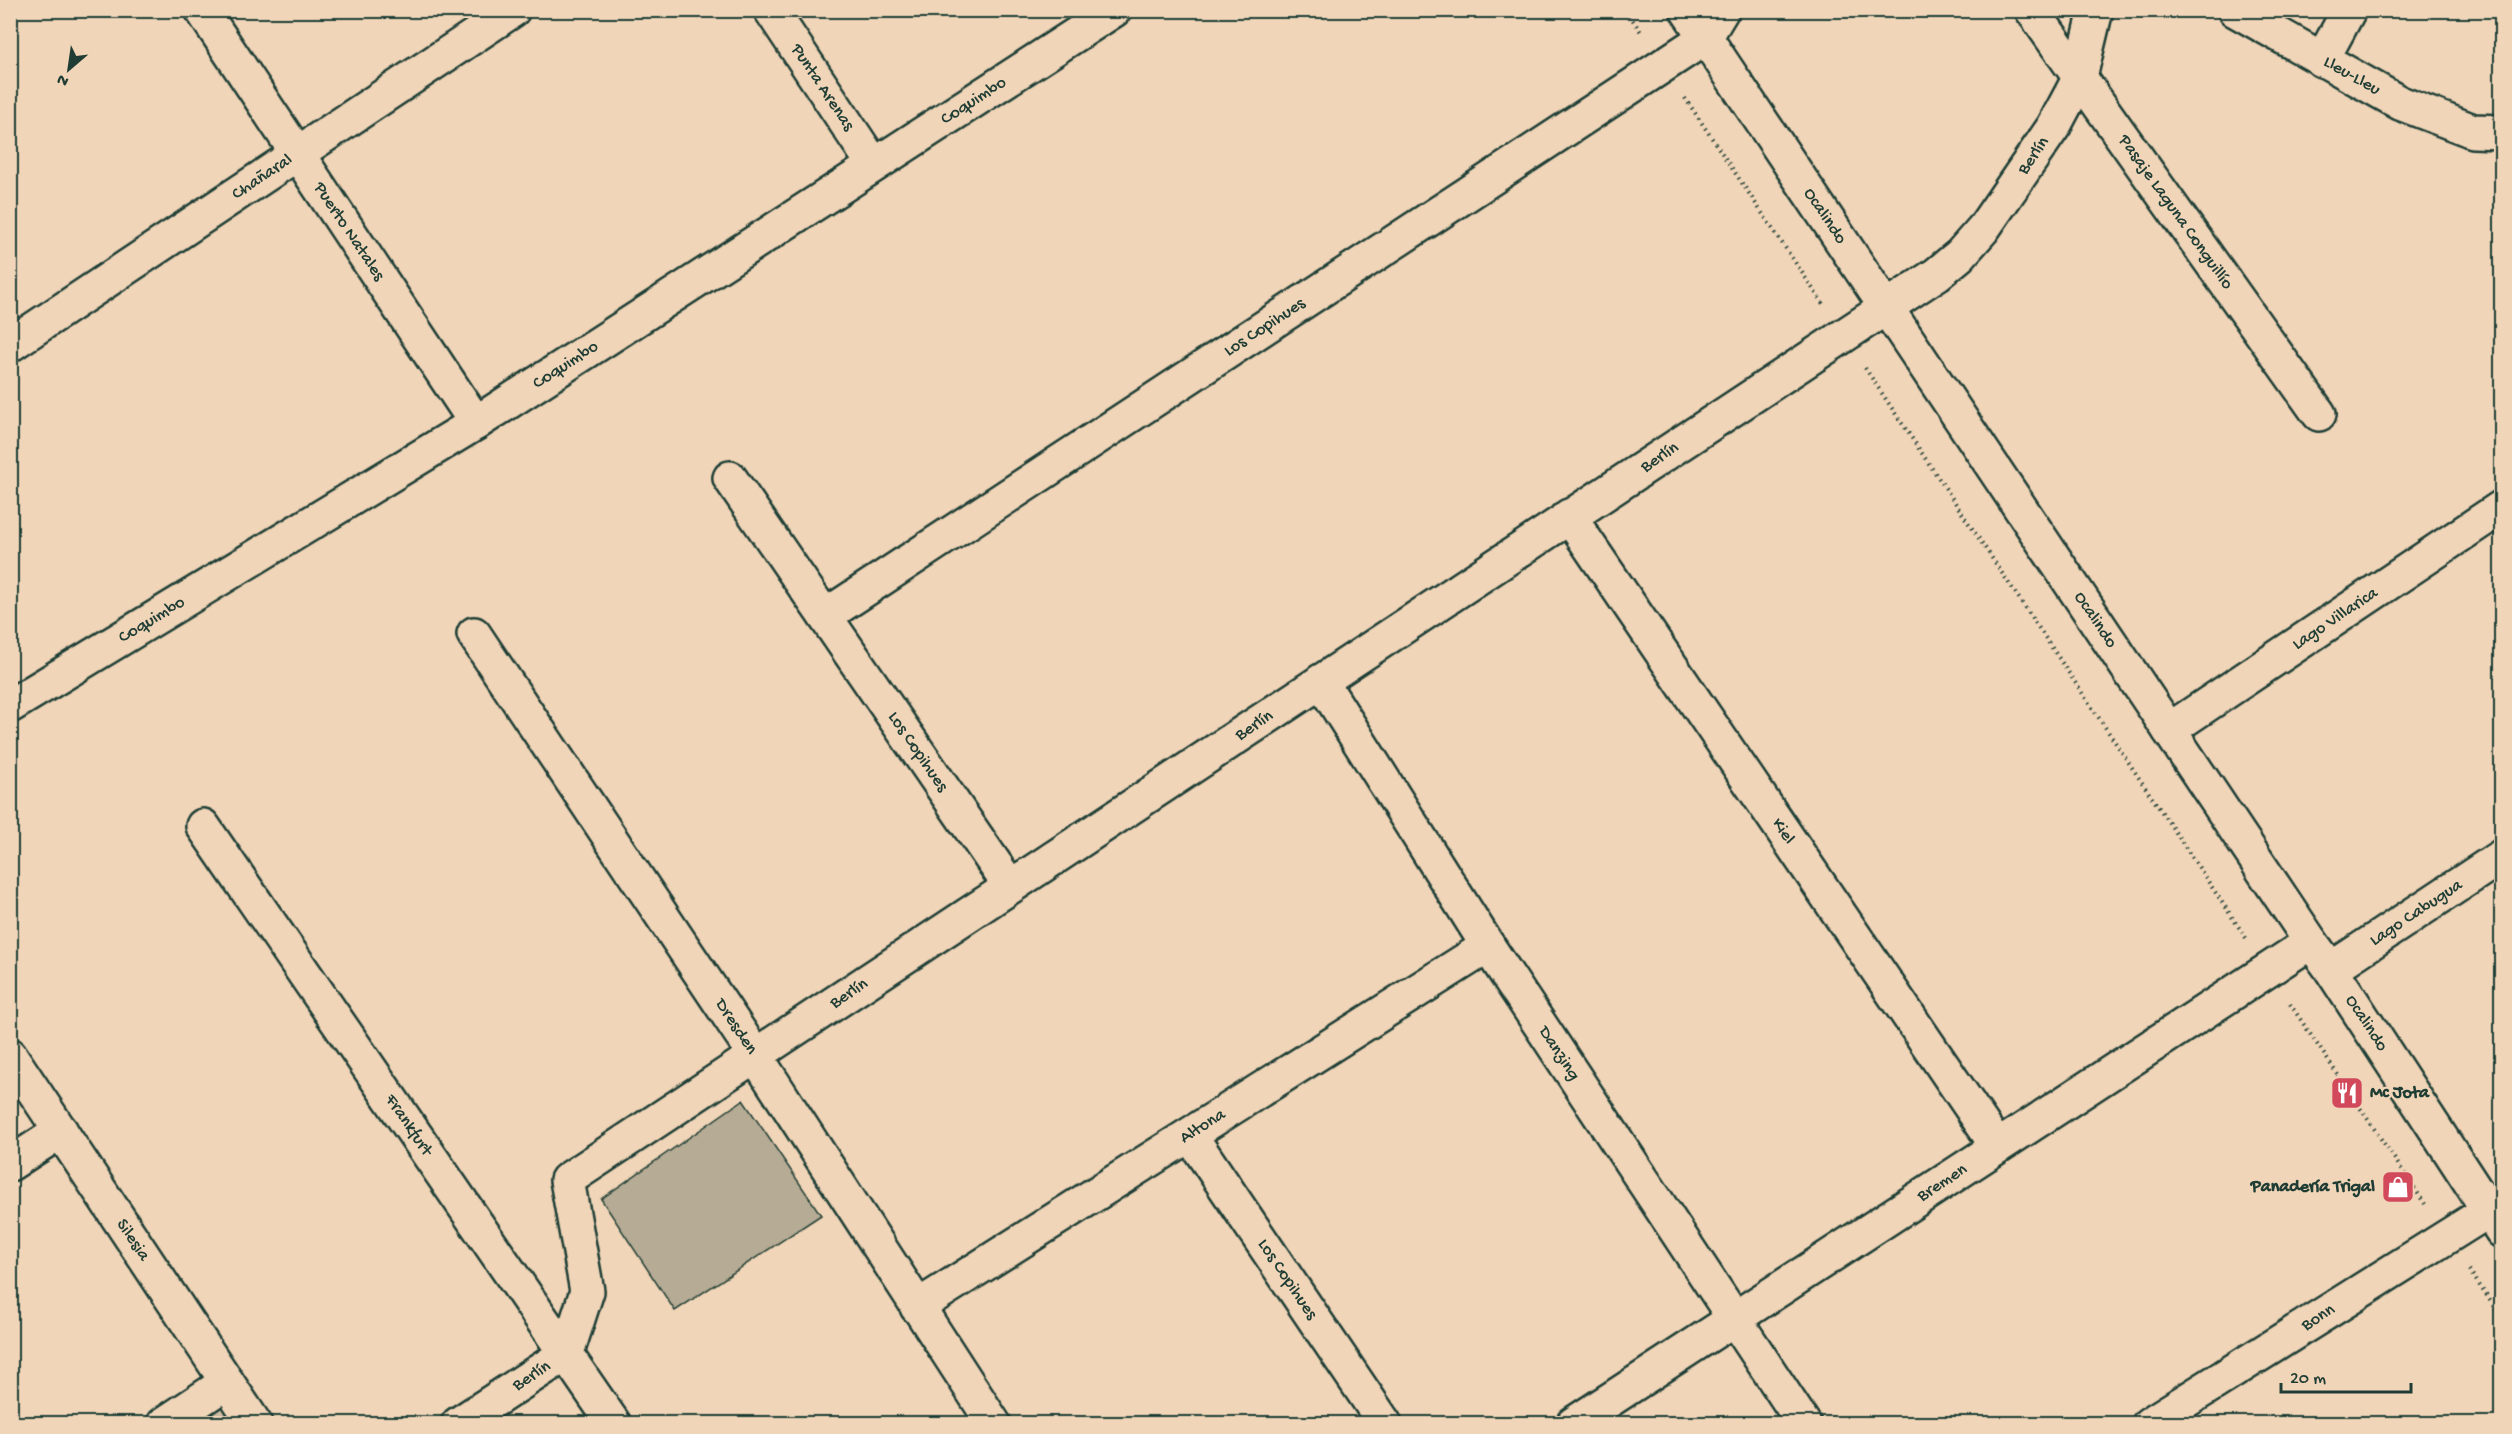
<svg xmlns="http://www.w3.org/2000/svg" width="2512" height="1434" viewBox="0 0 2512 1434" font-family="'Gochi Hand',sans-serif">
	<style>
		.green { fill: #cfbca2; stroke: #777c6b; stroke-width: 1.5 }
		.building { fill: #b6ab94; stroke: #1f3d34; stroke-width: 1.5 }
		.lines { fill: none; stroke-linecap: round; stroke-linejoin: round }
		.minor-casing { stroke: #1f3d34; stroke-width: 38 }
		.tertiary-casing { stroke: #1f3d34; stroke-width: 38 }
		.path { stroke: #1f3d34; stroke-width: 4; stroke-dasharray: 1.5 4.5; stroke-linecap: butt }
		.minor { stroke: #f1d5b8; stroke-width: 33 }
		.tertiary { stroke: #f1d5b8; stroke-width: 33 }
		.labels { text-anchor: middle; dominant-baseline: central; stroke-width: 4.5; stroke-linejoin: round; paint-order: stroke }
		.street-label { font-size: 18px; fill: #1f3d34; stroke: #f1d5b8 }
		.poi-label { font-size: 18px; font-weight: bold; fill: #1f3d34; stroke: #f1d5b8; text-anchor: start }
	</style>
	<rect width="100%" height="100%" fill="#f1d5b8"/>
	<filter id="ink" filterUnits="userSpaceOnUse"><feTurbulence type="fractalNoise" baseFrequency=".0167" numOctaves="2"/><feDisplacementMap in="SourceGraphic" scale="12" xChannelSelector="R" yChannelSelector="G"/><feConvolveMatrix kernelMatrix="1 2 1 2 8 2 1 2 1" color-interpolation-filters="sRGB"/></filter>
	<g filter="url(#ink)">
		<!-- green -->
		<polygon class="green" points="220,1403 233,1423 191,1424"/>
		<!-- building -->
		<polygon class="building" points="743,1100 821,1215 675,1311 601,1199"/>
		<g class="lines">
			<defs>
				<g id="minor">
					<path id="s1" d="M202,10L476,423"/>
					<path id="s2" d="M771,10L874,165"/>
					<path id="s3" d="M2032,10L2319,414"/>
					<path id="s4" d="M2235,10L2400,103L2473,131L2502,132"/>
					<polyline points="2322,60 2349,10"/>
					<path id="s5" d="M10,345L513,10"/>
					<path id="s6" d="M730,478L1010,886"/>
					<path id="s7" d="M1569,516L1997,1146"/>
					<path id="s8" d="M825,616L1705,38L1722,10"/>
					<path id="s9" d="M474,634L755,1055L994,1424"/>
					<path id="s10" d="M1321,681L1488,946L1804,1424"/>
					<path id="s11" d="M10,706L476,423L1114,10"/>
					<path id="s12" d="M2169,730L2502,507"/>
					<path id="s13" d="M203,826L614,1424"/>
					<path id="s14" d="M2331,969L2502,856"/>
					<path id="s15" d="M10,1055L255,1424"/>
					<path id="s16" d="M1190,1135L1385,1424"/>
					<polyline points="10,1164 61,1131"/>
					<path id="s17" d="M917,1307L1488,946"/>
					<polyline points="164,1424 227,1382"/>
					<path id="s18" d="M458,1424L567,1353L587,1291L567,1180L1937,274L1960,255L1983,229L2054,126L2080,77L2096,10"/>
					<path id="s19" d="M1573,1424L2311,942"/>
					<path id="s20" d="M2149,1424L2488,1211"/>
				</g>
				<g id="tertiary">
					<path id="s21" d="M1687,10L2311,942L2331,969L2502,1231"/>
				</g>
			</defs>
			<!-- minor casing -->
			<use href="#minor" class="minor-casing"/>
			<!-- tertiary casing -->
			<use href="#tertiary" class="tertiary-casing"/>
			<!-- path -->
			<g class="path">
				<polyline points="1626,10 1641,32"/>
				<polyline points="1685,98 1823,304"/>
				<polyline points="1865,368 2246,938"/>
				<polyline points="2290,1004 2425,1204"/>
				<polyline points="2469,1270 2502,1318"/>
			</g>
			<!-- minor -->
			<use href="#minor" class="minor"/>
			<!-- tertiary -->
			<use href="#tertiary" class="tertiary"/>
		</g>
	</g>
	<!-- icons -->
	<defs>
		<symbol id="restaurant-square" viewBox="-11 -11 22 22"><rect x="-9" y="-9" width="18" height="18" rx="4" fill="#d1495b" stroke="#f1d5b8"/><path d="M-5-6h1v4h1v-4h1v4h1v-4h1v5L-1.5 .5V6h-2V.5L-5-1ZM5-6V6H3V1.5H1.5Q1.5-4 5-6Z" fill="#fff"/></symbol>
		<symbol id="shop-square" viewBox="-11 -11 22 22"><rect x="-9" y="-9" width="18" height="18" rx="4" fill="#d1495b" stroke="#f1d5b8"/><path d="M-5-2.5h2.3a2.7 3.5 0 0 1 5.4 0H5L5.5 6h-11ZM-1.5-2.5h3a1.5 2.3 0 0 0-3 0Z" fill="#fff"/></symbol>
	</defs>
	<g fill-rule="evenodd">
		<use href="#restaurant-square" x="2328" y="1074" width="38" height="38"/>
		<use href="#shop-square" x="2379" y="1168" width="38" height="38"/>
	</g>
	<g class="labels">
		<!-- street labels -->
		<g class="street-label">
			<text stroke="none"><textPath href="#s4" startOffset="134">Lleu-Lleu</textPath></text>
			<text stroke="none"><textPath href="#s2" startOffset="93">Punta Arenas</textPath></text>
			<text stroke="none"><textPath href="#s11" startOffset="1138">Coquimbo</textPath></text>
			<text stroke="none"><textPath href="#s18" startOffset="2104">Berlín</textPath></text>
			<text stroke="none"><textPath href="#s5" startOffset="303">Chañaral</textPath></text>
			<text stroke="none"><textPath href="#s3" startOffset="248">Pasaje Laguna Conguillío</textPath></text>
			<text stroke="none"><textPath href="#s21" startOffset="248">Ocalindo</textPath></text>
			<text stroke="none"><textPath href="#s1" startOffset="266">Puerto Natales</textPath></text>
			<text stroke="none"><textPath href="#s8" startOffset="526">Los Copihues</textPath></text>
			<text stroke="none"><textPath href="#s11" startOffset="652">Coquimbo</textPath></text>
			<text stroke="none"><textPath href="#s18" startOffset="1618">Berlín</textPath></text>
			<text stroke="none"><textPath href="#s11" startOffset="166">Coquimbo</textPath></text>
			<text stroke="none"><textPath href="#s12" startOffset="200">Lago Villarica</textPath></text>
			<text stroke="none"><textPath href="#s21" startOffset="734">Ocalindo</textPath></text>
			<text stroke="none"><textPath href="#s18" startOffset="1132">Berlín</textPath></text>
			<text stroke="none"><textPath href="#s6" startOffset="332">Los Copihues</textPath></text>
			<text stroke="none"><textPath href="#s7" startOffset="381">Kiel</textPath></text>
			<text stroke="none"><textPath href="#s14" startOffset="102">Lago Cabugua</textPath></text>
			<text stroke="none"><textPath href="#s18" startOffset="646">Berlín</textPath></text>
			<text stroke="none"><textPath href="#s21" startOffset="1220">Ocalindo</textPath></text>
			<text stroke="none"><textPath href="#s9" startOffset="472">Dresden</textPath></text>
			<text stroke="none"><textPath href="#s10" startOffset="442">Danzing</textPath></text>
			<text stroke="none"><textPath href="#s13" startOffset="363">Frankfurt</textPath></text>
			<text stroke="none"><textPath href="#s17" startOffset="338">Altona</textPath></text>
			<text stroke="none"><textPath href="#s19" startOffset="441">Bremen</textPath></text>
			<text stroke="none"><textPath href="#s15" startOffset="222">Silesia</textPath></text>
			<text stroke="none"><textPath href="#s16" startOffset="174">Los Copihues</textPath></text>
			<text stroke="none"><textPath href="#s20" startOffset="200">Bonn</textPath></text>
			<text stroke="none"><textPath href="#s18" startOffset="88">Berlín</textPath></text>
		</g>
		<!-- poi labels -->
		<g class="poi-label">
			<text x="2370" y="1093">Mc Jota</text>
			<text x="2375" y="1187" text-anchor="end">Panadería Trigal</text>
		</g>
	</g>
	<!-- margin -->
	<rect width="2512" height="1434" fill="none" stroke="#f1d5b8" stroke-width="36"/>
	<rect x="18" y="18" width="2476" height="1398" fill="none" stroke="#1f3d34" stroke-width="2" filter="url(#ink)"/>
	<!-- north arrow -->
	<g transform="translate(69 69) rotate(209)" stroke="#f1d5b8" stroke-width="4.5" paint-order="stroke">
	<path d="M0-4.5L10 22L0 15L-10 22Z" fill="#1f3d34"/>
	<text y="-9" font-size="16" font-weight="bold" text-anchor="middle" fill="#1f3d34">N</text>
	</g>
	<!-- scale -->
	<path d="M2281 1383v9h130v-9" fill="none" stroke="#1f3d34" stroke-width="3"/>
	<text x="2290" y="1383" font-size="18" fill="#1f3d34" stroke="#f1d5b8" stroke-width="4.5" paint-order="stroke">20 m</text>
</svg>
